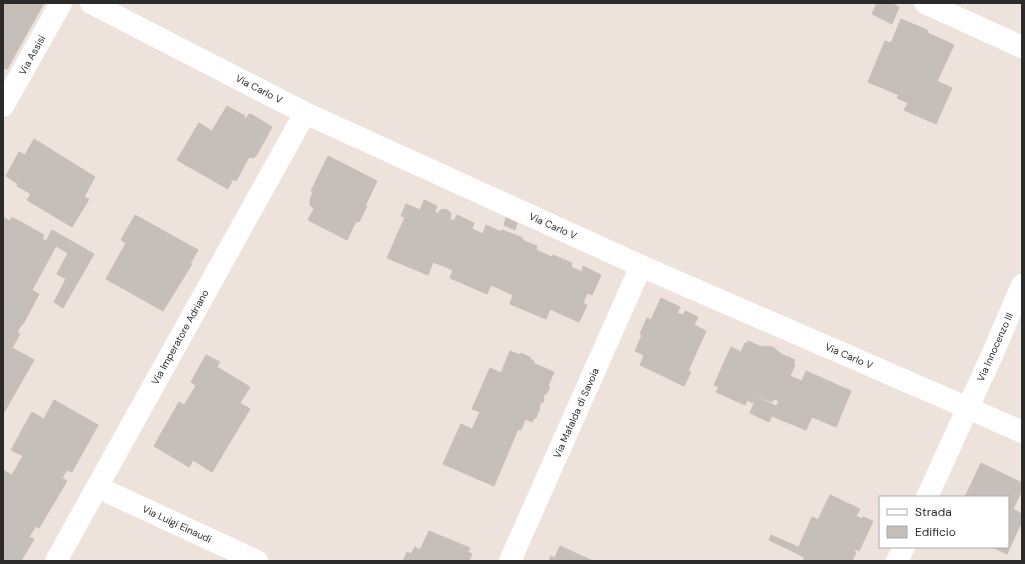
<svg xmlns="http://www.w3.org/2000/svg" width="1025" height="564" viewBox="0 0 1025 564" font-family="'DM Sans',sans-serif">
	<style>
		.building { fill: #c6beb8; stroke: #c9beb6 }
		.lines { fill: none; stroke-linecap: round; stroke-linejoin: round }
		.minor { stroke: #fff; stroke-width: 22 }
		.labels { text-anchor: middle; dominant-baseline: central; stroke-width: 4; stroke-linejoin: round; paint-order: stroke }
		.street-label { font-size: 10px; fill: #2b2b2b; stroke: #fff }
	</style>
	<rect width="100%" height="100%" fill="#eee2dd"/>
	<!-- building -->
	<g class="building">
		<polygon points="3,3 44,3 7,69 3,68"/>
		<polygon points="877,3 891,3 899,7 892,24 872,14"/>
		<polygon points="901,19 927,30 928,33 954,45 937,81 952,88 936,124 904,110 908,103 897,98 899,95 868,82 885,41 891,43"/>
		<polygon points="227,106 245,116 244,118 246,119 249,114 251,114 272,127 256,156 253,158 249,157 236,181 233,179 228,189 177,160 199,123 212,131"/>
		<polygon points="34,139 95,177 84,197 89,199 72,227 27,200 31,194 17,186 18,184 6,176 19,152 25,155"/>
		<polygon points="328,156 377,181 365,206 367,206 359,222 356,221 347,240 308,220 314,209 310,205 310,200 313,191 311,191"/>
		<polygon points="424,200 437,206 435,212 438,214 440,210 446,209 451,213 450,219 454,221 457,215 474,223 472,229 483,234 486,225 501,232 502,230 523,238 522,240 537,246 536,250 552,257 553,255 572,263 571,267 582,272 583,266 601,275 592,295 587,293 583,303 587,305 579,322 550,309 546,319 510,304 513,295 491,285 487,294 450,278 453,270 433,262 428,275 387,258 405,217 401,216 406,204 420,210"/>
		<polygon points="135,215 198,250 190,264 192,264 163,311 106,279 126,243 121,240"/>
		<polygon points="3,217 10,221 12,217 44,235 42,239 46,241 52,230 94,254 63,308 54,302 66,279 57,274 68,253 56,246 32,290 39,294 23,324 22,324 17,332 20,334 12,348 34,360 3,414"/>
		<polygon points="506,218 517,223 515,230 504,225"/>
		<polygon points="661,298 680,307 677,313 683,315 685,311 698,317 694,325 706,331 688,371 691,372 684,386 640,365 644,355 635,351 642,335 640,334 647,318 651,320"/>
		<polygon points="748,341 762,347 767,346 774,348 781,354 795,360 793,365 795,365 779,401 774,399 772,402 757,396 753,403 747,400 745,405 716,392 719,387 714,385 731,347 741,352 745,343 747,344"/>
		<polygon points="510,351 520,355 521,353 531,358 530,359 534,361 533,363 554,372 548,386 550,387 546,394 544,394 543,398 544,398 543,403 541,402 539,407 540,408 536,418 534,418 532,422 525,419 521,430 518,429 494,486 443,464 461,424 472,429 480,412 472,409 490,368 501,373"/>
		<polygon points="206,355 220,362 217,367 250,387 240,403 250,409 212,472 193,460 189,467 154,446 179,402 184,405 196,386 191,382"/>
		<polygon points="806,371 851,391 836,427 812,417 806,430 772,416 790,376 802,381"/>
		<polygon points="757,397 776,406 769,422 750,413"/>
		<polygon points="54,400 98,425 72,472 67,470 62,478 67,481 39,528 36,526 29,537 34,539 21,561 3,561 3,470 12,475 23,456 11,450 32,412 44,419"/>
		<polygon points="981,463 1022,483 1022,490 1013,509 1022,514 1022,521 1007,554 992,547 1008,547 1008,497 965,497"/>
		<polygon points="830,495 860,509 856,516 862,519 863,517 873,521 859,551 856,549 854,552 856,553 852,561 803,561 805,558 796,553 812,517 818,520"/>
		<polygon points="429,531 470,548 468,552 472,554 469,561 403,561 407,552 411,554 415,547 420,550"/>
		<polygon points="771,535 798,547 796,553 769,540"/>
		<polygon points="560,546 593,561 549,561 551,556 555,558"/>
	</g>
	<g class="lines">
		<!-- minor -->
		<g class="minor">
			<polyline points="91,3 305,113 641,266 968,408 1022,432"/>
			<polyline points="925,3 1022,47"/>
			<polyline points="3,106 61,3"/>
			<polyline points="97,487 257,561"/>
			<polyline points="927,497 993,353 1022,285"/>
			<polyline points="56,561 305,113"/>
			<polyline points="510,561 641,266"/>
			<polyline points="897,561 904,547"/>
		</g>
	</g>
	<g class="labels">
		<!-- street labels -->
		<g class="street-label">
			<text transform="translate(32 55) rotate(-61)">Via Assisi</text>
			<text transform="translate(259 89) rotate(27)">Via Carlo V</text>
			<text transform="translate(553 226) rotate(24)">Via Carlo V</text>
			<text transform="translate(180 337) rotate(-61)">Via Imperatore Adriano</text>
			<text transform="translate(995 347) rotate(-66)">Via Innocenzo III</text>
			<text transform="translate(849 356) rotate(23)">Via Carlo V</text>
			<text transform="translate(576 413) rotate(-66)">Via Mafalda di Savoia</text>
			<text transform="translate(177 524) rotate(25)">Via Luigi Einaudi</text>
		</g>
	</g>
	<!-- border -->
	<rect width="1025" height="564" fill="none" stroke="#2b2b2b" stroke-width="8"/>
	<!-- legend -->
	<rect x="879" y="496" width="130" height="52" fill="#ffffff" stroke="#aaaaaa"/>
	<rect x="887" y="509" width="20" height="6" fill="#ffffff" stroke="#aaaaaa"/>
	<text x="915" y="516" font-size="12" fill="#2b2b2b">Strada</text>
	<rect x="887" y="526" width="20" height="12" fill="#c6beb8" stroke="#aaaaaa"/>
	<text x="915" y="536" font-size="12" fill="#2b2b2b">Edificio</text>
</svg>
